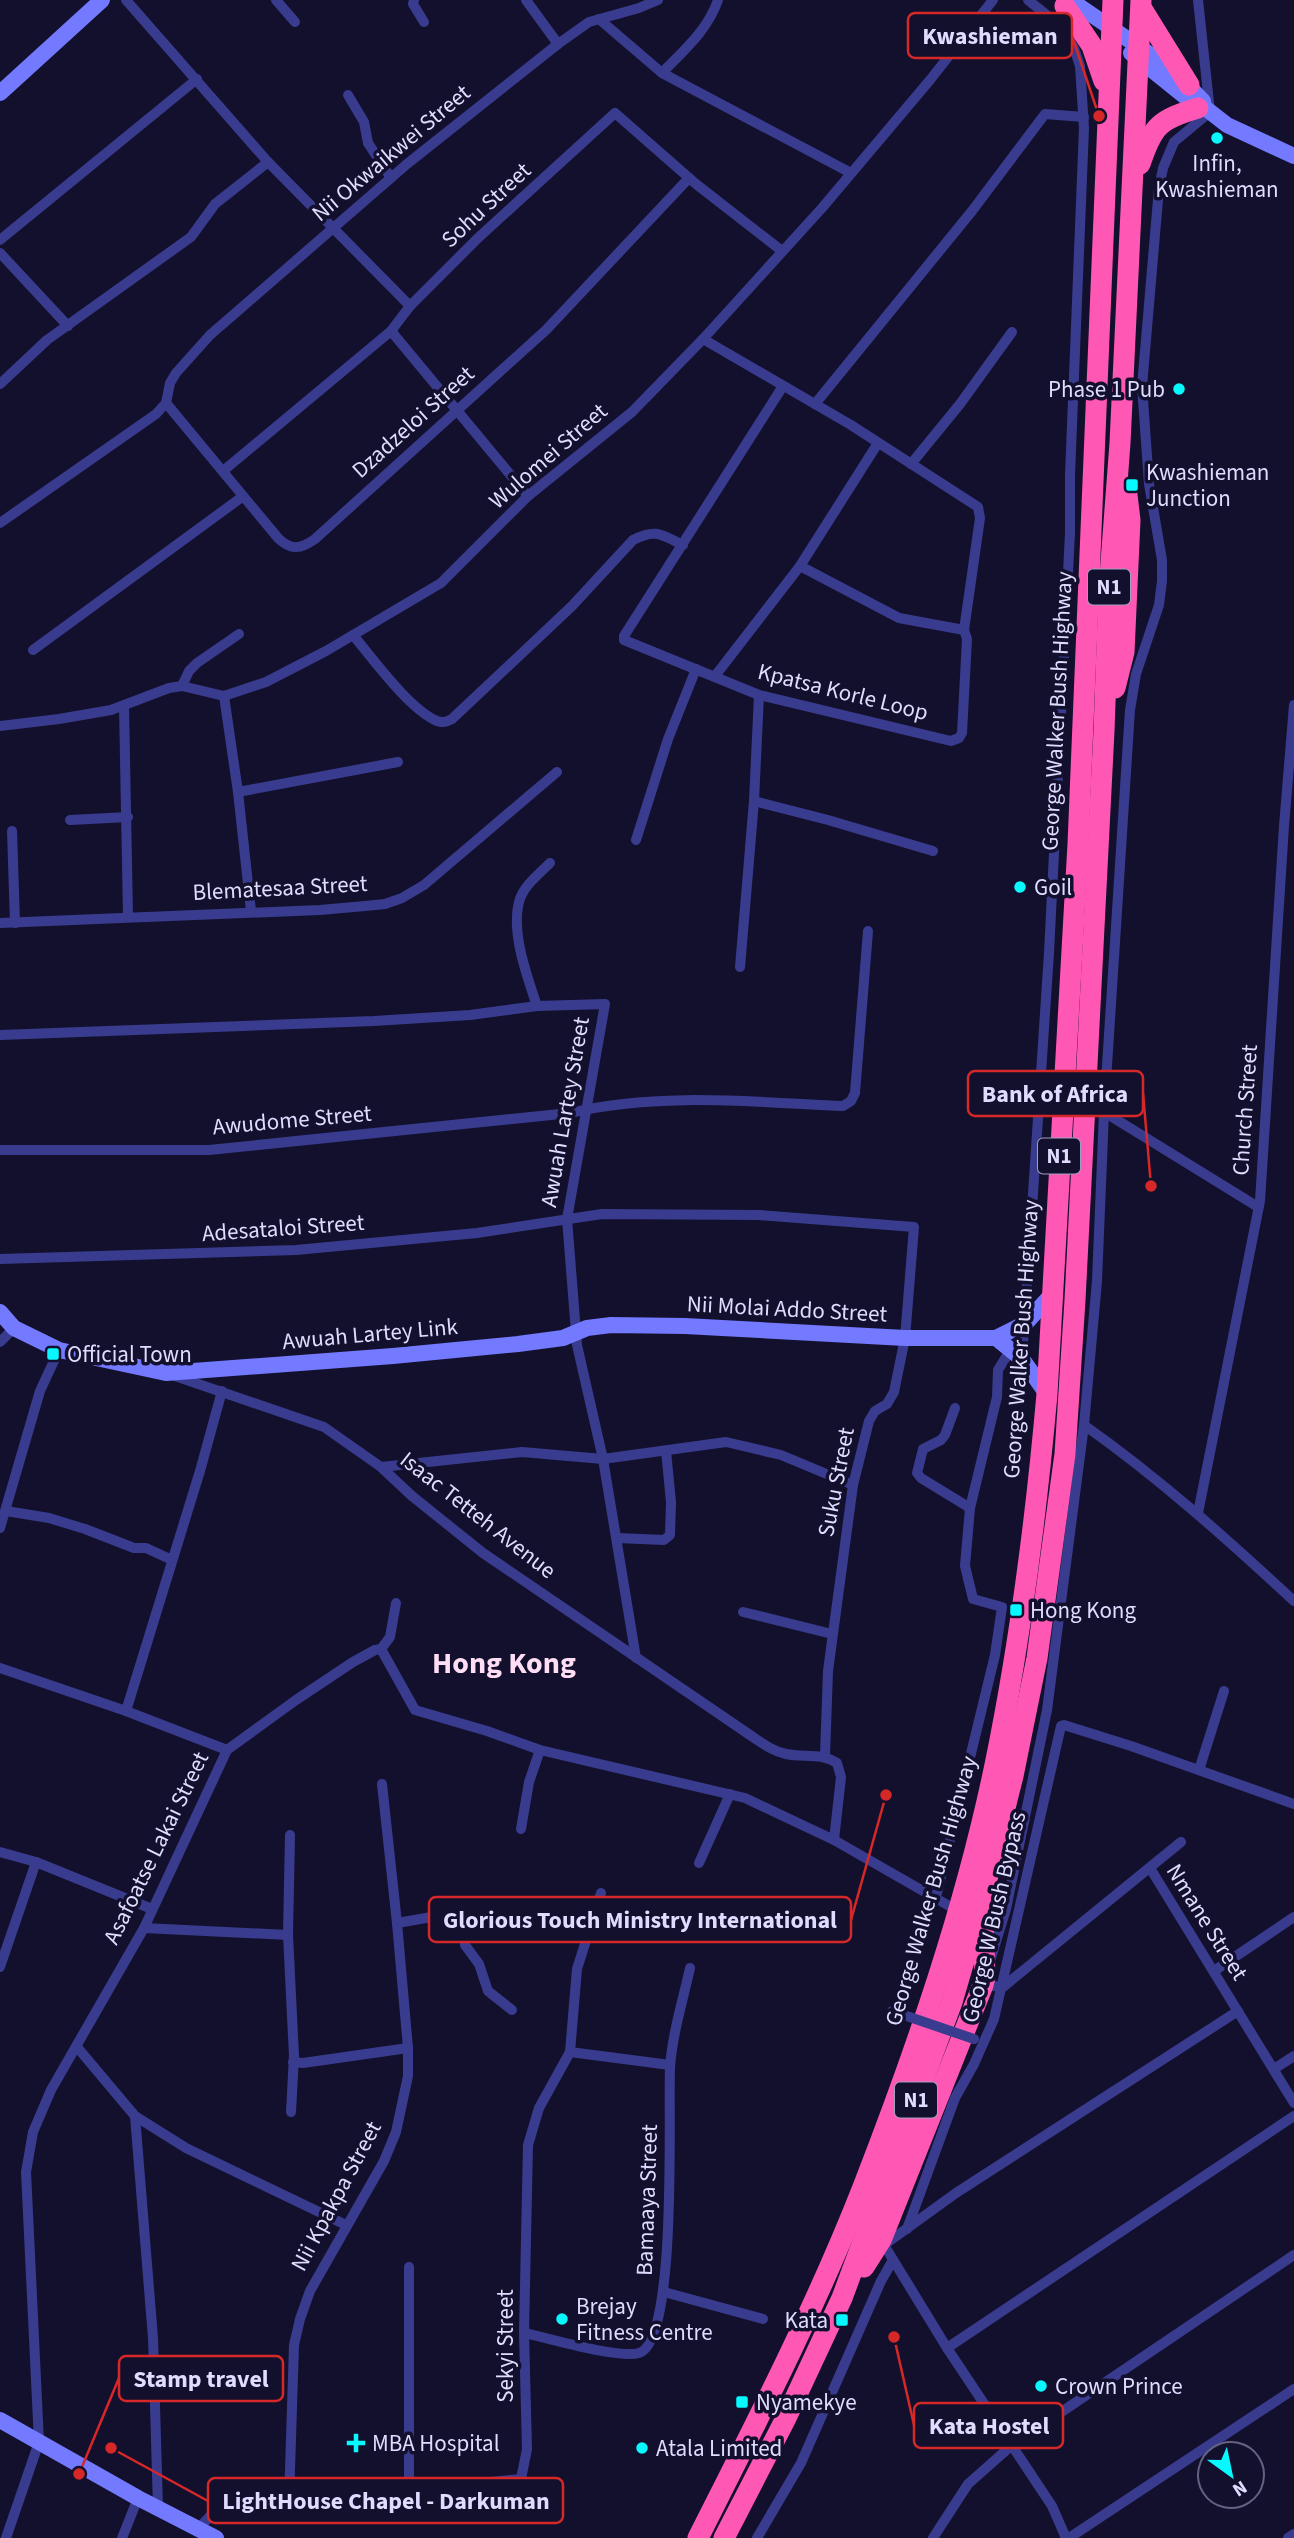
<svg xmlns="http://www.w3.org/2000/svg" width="1294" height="2538" viewBox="0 0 1294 2538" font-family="'Source Sans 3',sans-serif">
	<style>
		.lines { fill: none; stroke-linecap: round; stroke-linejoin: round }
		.street { stroke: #393c8e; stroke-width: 10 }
		.secondary { stroke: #737aff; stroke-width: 16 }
		.highway { stroke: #ff57b4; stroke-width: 21 }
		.street-bridge { stroke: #393c8e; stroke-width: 10 }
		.poi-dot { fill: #08f8ff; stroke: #13102d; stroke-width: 2.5 }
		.labels { text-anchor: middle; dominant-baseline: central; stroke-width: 7; stroke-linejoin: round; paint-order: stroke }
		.shield { fill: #13102d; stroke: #a19fc0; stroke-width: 2 }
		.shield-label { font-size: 21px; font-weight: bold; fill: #dedcff }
		.street-label { font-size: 23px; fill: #dedcff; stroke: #13102d }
		.poi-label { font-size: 23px; fill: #dedcff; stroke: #13102d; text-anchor: start }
		.district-label { font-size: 30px; font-weight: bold; fill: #ffdef5; stroke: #13102d }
		.leader { fill: none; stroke: #d62828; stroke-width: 2.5 }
		.callout-dot { fill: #d62828; stroke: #13102d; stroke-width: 2.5 }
		.callout { fill: #13102d; stroke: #d62828; stroke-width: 2.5 }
		.callout-label { font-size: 24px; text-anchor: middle; font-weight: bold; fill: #dedcff }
	</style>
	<rect width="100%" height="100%" fill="#13102d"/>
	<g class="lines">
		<!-- street -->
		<g class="street">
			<polyline points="126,0 268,162 410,306"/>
			<polyline points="276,0 295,22"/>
			<polyline points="414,0 413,4 424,22"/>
			<polyline points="526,0 558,44"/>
			<polyline points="599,19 662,73 851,173"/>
			<path d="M662,73C683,51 708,30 718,0"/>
			<polyline points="348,95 364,122 368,143 391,178"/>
			<polyline points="0,240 197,79"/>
			<polyline points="0,253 68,326"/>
			<polyline points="391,331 528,496"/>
			<polyline points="703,339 851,425 978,507 980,518 964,630 967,639 962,733 959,738 951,741 759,695 624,640 624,636 783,386"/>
			<polyline points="0,384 47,340 191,237 215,204 268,162"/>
			<path d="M166,403L278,538C291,551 301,549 315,539L546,330L689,178"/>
			<polyline points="815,404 972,211 1045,114 1084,117"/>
			<polyline points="911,464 960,404 1012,332"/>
			<polyline points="223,471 391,331 410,306 478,238 615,113 696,184 782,251"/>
			<polyline points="0,523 156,414 166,403 170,383 176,373 210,335 407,164 558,44 589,22 639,8 658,0"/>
			<polyline points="800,566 899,618 964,630"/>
			<path d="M353,635C372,658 410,710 437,721C443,723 446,722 452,719L572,606L633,540C656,528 662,535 683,545"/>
			<polyline points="33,650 242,497"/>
			<polyline points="715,676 800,566 878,443"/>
			<polyline points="182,686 189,671 197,663 239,634"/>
			<polyline points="224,696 238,792 251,911"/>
			<polyline points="124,706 128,916"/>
			<polyline points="0,726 59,719 111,710 169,688 182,686 224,696 266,682 326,651 441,583 528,496 632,412 703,339 822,208 930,80 993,0"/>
			<polyline points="238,792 398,762"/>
			<polyline points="754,801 828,820 933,851"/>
			<polyline points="70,820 128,817"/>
			<polyline points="12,831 15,923"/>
			<polyline points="636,840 668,739 696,669"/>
			<polyline points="0,923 320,910 365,906 385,904 402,898 424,885 557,772"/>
			<polyline points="740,967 754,801 759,695"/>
			<path d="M537,1006C527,976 511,933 519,902C523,886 539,874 550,863"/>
			<polyline points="0,1035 374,1021 470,1015 537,1006 605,1004 567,1219 577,1345 603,1459 636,1658"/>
			<polyline points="1104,1112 1258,1207"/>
			<path d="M0,1150H209L570,1113C657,1092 755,1102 843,1106L851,1101L855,1093L868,931"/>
			<polyline points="0,1259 296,1250 477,1233 602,1214 759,1215 914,1227 905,1338 894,1392 887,1404 875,1411 869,1421 853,1485 828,1671 825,1755"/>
			<polyline points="0,1342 14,1328"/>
			<polyline points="1022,1359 1049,953 1070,533 1070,475 1084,128 1080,66 1074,48 1063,28 1028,0"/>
			<path d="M175,1376L324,1427L381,1467L412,1496L483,1553L750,1735C762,1743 772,1751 786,1754C805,1758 820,1752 837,1763L841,1777L834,1840"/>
			<polyline points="955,1408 945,1435 941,1440 923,1449 917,1473 921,1478 970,1508"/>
			<path d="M1084,1425C1159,1478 1227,1539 1294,1601"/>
			<polyline points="381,1467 522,1452 603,1459 726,1442 781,1455 853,1485"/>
			<polyline points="6,1511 49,1518 85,1529 134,1548 146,1548 172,1560"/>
			<polyline points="1198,1513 1260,1201 1284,826 1294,705"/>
			<polyline points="0,1528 40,1391 59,1350"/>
			<polyline points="617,1538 664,1540 670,1535 671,1502 666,1451"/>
			<polyline points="743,1612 832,1634"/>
			<polyline points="381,1649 415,1710 487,1731 540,1750 745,1798 834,1840 958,1911"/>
			<polyline points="381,1649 390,1637 396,1603"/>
			<polyline points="0,1668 126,1711 227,1750"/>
			<polyline points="126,1711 200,1471 222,1391"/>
			<polyline points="1199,1770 1224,1691"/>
			<polyline points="521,1829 529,1782 540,1750"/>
			<polyline points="290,1835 288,1935 294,2056 291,2112"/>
			<polyline points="0,1852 36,1862 152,1909"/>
			<polyline points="699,1863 730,1794"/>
			<polyline points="1150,1868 1294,2103"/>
			<polyline points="936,1897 995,1655 1002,1607 973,1599 965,1566 970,1508 997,1397 998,1370 1011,1349"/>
			<polyline points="397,1923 449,1914 457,1915 462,1920 465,1945 479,1964 488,1991 512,2010"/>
			<polyline points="144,1928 288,1935"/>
			<polyline points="990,1961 1006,1909 1047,1710 1084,1425 1097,1281 1104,1112 1130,710 1136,674 1159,605 1162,581 1162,560 1149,484 1142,386 1159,188 1163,168 1174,142 1210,112 1198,0"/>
			<polyline points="0,1967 36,1862"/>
			<polyline points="1214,1971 1294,1917"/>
			<polyline points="983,1985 1003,1987 1181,1842"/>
			<polyline points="77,2047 135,2116 186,2148 346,2225"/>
			<polyline points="570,2052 670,2065"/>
			<polyline points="293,2062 303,2063 408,2048"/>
			<polyline points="1274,2069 1294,2056"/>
			<polyline points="135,2116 153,2338 158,2508"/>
			<polyline points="907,2229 955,2098 974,2064 994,2019 1061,1726 1064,1725 1131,1746 1294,1804"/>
			<polyline points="881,2240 947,2348 1052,2506 1066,2538"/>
			<polyline points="884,2245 956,2193 1238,2011"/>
			<polyline points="664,2292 763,2319"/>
			<path d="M524,2333C549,2338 618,2359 639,2353C678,2341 668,2108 670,2068C672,2035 683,2000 690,1968"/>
			<polyline points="947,2348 1294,2116"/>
			<polyline points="409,2490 409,2267"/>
			<polyline points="289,2501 294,2345 300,2319 310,2291 384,2161 396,2132 408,2076 408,2048 397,1923 382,1784"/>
			<polyline points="198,2529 213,2513 223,2509 521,2479 527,2449 524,2333 528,2145 539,2108 570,2052 577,1969 601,1893"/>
			<polyline points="6,2538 39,2442 26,2172 33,2132 51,2090 144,1928 227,1750 296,1700 353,1662 375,1650 381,1649"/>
			<polyline points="122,2538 138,2498"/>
			<polyline points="757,2538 801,2463 881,2281 893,2260"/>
			<polyline points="933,2538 968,2484 1011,2446 1294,2255"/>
			<polyline points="1069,2538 1294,2389"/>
			<polyline points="1288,2538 1294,2534"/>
		</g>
		<!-- secondary -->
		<g class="secondary">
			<polyline points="1070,0 1173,70 1203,101 1204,107 1227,125 1294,156"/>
			<polyline points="1131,53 1198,107"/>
			<polyline points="0,93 102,0"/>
			<polyline points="0,1312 14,1328 59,1350 166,1373 393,1356 518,1344 563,1338 587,1328 611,1325 685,1326 905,1338 996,1338 1026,1323 1052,1294"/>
			<polyline points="996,1338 1022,1359 1047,1394"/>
			<polyline points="0,2420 138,2498 216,2538"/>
		</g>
		<!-- highway -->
		<g class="highway">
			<polyline points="1065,6 1092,46 1104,81"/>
			<polyline points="1142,9 1189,85"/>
			<path d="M1140,164C1153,125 1159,120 1198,108"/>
			<polyline points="1115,688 1124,652 1130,520 1126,487"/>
			<polyline points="864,2267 881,2240 983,1985 985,1977 983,1918"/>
			<path d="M698,2538C756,2423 816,2307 863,2187C916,2051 965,1909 995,1765C1020,1643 1036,1518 1047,1394L1078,844L1113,0"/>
			<polyline points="724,2538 785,2420 842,2298 952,2002 982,1899 1013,1776 1037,1658 1065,1454 1075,1300 1104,731 1109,589 1120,443 1141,0"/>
		</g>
		<!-- street-bridge -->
		<polyline class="street-bridge" points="892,2011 974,2039"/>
	</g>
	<!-- markers -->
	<g class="poi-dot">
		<circle cx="1217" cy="138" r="7"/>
		<circle cx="1179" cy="389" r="7"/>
		<rect x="1125" y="478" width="14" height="14" rx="3.5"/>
		<circle cx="1020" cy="887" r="7"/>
		<rect x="46" y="1347" width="14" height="14" rx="3.5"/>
		<rect x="1009" y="1603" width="14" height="14" rx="3.5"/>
		<circle cx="562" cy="2319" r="7"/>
		<rect x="835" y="2313" width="14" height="14" rx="3.5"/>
		<circle cx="1041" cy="2386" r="7"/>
		<rect x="735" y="2395" width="14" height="14" rx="3.5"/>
		<path d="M352.5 2432.5h7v7h7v7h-7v7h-7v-7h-7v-7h7z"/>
		<circle cx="642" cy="2448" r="7"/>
	</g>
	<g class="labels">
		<!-- shield labels -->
		<g class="shield">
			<rect x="1088" y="569.5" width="42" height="35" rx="5"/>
			<rect x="1038" y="1138.5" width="42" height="35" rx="5"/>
			<rect x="895" y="2082.5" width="42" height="35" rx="5"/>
		</g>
		<g class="shield-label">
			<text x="1109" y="587">N1</text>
			<text x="1059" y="1156">N1</text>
			<text x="916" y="2100">N1</text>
		</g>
		<!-- street labels -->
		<g class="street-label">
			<text transform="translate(391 153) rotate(-40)">Nii Okwaikwei Street</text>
			<text transform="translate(486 205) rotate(-43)">Sohu Street</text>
			<text transform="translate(413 422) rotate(-42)">Dzadzeloi Street</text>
			<text transform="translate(548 456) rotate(-41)">Wulomei Street</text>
			<text transform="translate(843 692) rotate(14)">Kpatsa Korle Loop</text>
			<text transform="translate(1057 711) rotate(-87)">George Walker Bush Highway</text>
			<text transform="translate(280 888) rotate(-3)">Blematesaa Street</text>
			<text transform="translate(1245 1110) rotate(-86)">Church Street</text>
			<text transform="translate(565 1112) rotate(-80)">Awuah Lartey Street</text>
			<text transform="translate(292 1120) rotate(-5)">Awudome Street</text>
			<text transform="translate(283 1228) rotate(-4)">Adesataloi Street</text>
			<text transform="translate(787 1309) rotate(3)">Nii Molai Addo Street</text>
			<text transform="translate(370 1334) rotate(-5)">Awuah Lartey Link</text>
			<text transform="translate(1021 1339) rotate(-86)">George Walker Bush Highway</text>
			<text transform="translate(836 1482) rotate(-79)">Suku Street</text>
			<text transform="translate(478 1515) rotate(38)">Isaac Tetteh Avenue</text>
			<text transform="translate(156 1848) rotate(-64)">Asafoatse Lakai Street</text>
			<text transform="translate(931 1891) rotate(-74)">George Walker Bush Highway</text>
			<text transform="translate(994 1917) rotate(-77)">George W Bush Bypass</text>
			<text transform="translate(1207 1922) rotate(58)">Nmane Street</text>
			<text transform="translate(336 2196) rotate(-62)">Nii Kpakpa Street</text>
			<text transform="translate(647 2200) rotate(-88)">Bamaaya Street</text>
			<text transform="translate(505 2346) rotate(-90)">Sekyi Street</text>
		</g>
		<!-- poi labels -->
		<g class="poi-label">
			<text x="1217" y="163" text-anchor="middle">Infin,<tspan x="1217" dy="26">Kwashieman</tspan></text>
			<text x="1165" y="389" text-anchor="end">Phase 1 Pub</text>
			<text x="1146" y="472">Kwashieman<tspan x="1146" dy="26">Junction</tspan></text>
			<text x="1034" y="887">Goil</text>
			<text x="67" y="1354">Official Town</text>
			<text x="1030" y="1610">Hong Kong</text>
			<text x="576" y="2306">Brejay<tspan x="576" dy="26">Fitness Centre</tspan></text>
			<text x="828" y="2320" text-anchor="end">Kata</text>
			<text x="1055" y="2386">Crown Prince</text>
			<text x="756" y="2402">Nyamekye</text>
			<text x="372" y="2443">MBA Hospital</text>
			<text x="656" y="2448">Atala Limited</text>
		</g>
		<!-- district labels -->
		<g class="district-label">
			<text x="504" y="1663">Hong Kong</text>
		</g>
	</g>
	<!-- callouts -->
	<path class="leader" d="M1099 116L1072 36M1151 1186L1143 1093M886 1795L851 1920M79 2474L119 2378M894 2337L914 2425M111 2448L208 2501"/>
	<g class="callout-dot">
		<circle cx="1099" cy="116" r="7"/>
		<circle cx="1151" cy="1186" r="7"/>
		<circle cx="886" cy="1795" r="7"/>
		<circle cx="79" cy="2474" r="7"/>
		<circle cx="894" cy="2337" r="7"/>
		<circle cx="111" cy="2448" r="7"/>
	</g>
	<g class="callout">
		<rect x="908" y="13" width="164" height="45" rx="7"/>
		<rect x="968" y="1071" width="175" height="45" rx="7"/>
		<rect x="429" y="1897" width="422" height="45" rx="7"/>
		<rect x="119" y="2356" width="164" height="45" rx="7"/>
		<rect x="914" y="2403" width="149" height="45" rx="7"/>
		<rect x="208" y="2478" width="355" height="45" rx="7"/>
	</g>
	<g class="callout-label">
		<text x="990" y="44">Kwashieman</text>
		<text x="1055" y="1102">Bank of Africa</text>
		<text x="640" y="1928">Glorious Touch Ministry International</text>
		<text x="201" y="2387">Stamp travel</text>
		<text x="989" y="2434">Kata Hostel</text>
		<text x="386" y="2509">LightHouse Chapel - Darkuman</text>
	</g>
	<!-- north arrow -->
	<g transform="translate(1231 2475) rotate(147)"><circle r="33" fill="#13102d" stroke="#646281" stroke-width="2"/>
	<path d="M0-5L12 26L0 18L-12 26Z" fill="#08f8ff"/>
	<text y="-10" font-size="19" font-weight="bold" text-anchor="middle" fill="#dedcff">N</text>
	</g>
</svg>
